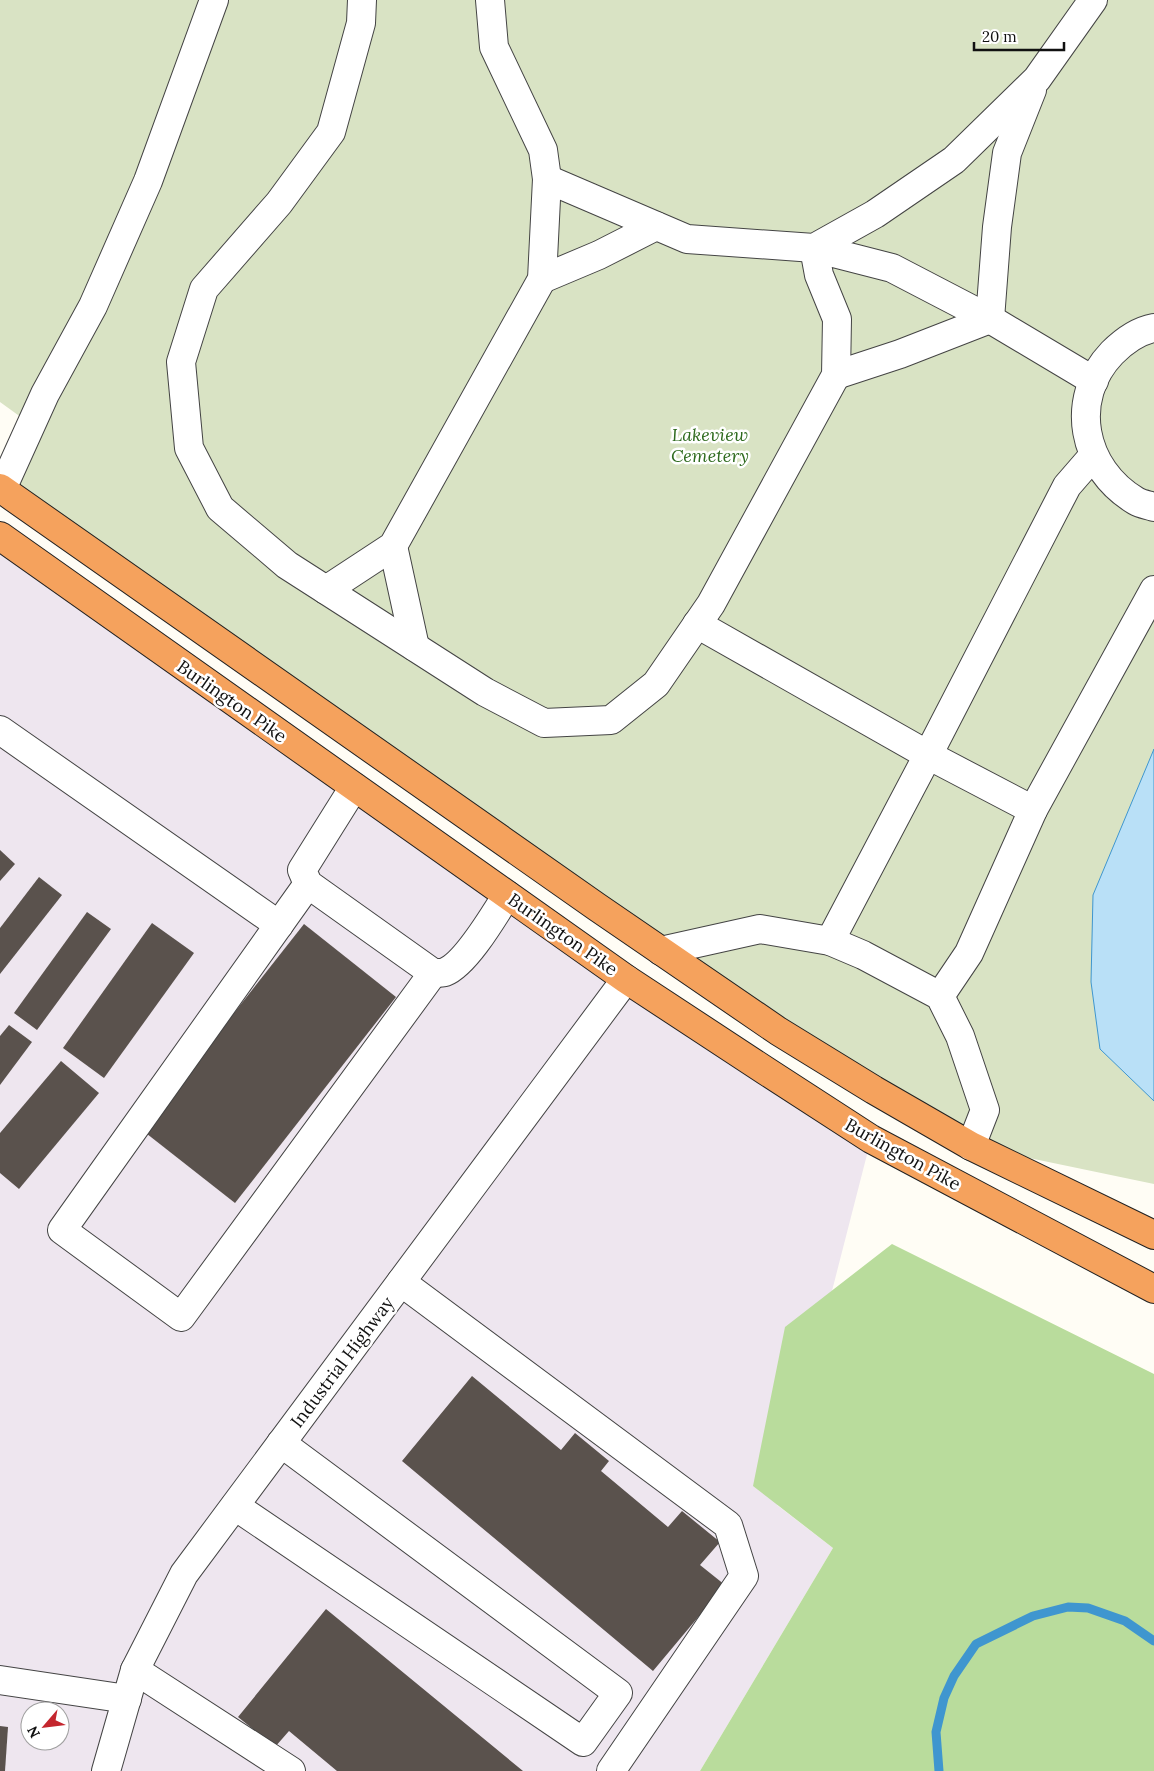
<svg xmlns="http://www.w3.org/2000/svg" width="1154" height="1771" viewBox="0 0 1154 1771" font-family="Lora,serif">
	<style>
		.industrial { fill: #eee6ef; fill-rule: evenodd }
		.forest { fill: #b9dc9c }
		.cemetery { fill: #d9e3c4 }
		.water { fill: #b9e0f7; stroke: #3f96cf }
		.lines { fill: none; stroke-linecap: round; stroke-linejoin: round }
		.stream { stroke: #3f96cf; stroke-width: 9 }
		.building { fill: #5a524d }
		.minor-casing { stroke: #444; stroke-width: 30 }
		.highway-casing { stroke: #222; stroke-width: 30 }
		.minor { stroke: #fff; stroke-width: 28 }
		.highway { stroke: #f5a25d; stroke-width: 28 }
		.labels { text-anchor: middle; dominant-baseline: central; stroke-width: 5; stroke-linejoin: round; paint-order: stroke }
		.park-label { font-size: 18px; font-style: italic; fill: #2f6b1f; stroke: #fff }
		.street-label { font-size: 18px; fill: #111; stroke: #fff }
	</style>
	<rect width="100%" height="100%" fill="#fffdf5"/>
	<!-- industrial -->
	<path class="industrial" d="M0,536L871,1139L777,1505L833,1548L700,1771H0ZM30,1711H60V1741H30Z"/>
	<!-- forest -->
	<polygon class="forest" points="892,1244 1154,1374 1154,1771 700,1771 833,1548 753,1486 785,1327"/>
	<!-- cemetery -->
	<polygon class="cemetery" points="0,0 1154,0 1154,1184 971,1146 2,489 29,423 0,402"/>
	<!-- water -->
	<polygon class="water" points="1154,749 1154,1101 1100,1049 1091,982 1093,895"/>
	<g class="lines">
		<!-- stream -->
		<polyline class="stream" points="939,1771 936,1732 944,1698 954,1676 976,1644 1033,1616 1068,1607 1088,1608 1125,1621 1154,1641"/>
	</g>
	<!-- building -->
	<g class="building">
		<polygon points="0,850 15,864 0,881"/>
		<polygon points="39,877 62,895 0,974 0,928"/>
		<polygon points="87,912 111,929 37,1030 14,1013"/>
		<polygon points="152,923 194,953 104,1078 63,1048"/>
		<polygon points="304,924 396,997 235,1203 142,1130"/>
		<polygon points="9,1025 32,1042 0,1085 0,1036"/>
		<polygon points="61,1061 99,1093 19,1189 0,1173 0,1133"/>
		<polygon points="472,1376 561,1450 575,1433 609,1461 601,1471 668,1527 682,1511 720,1542 700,1565 725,1585 653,1671 402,1461"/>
		<polygon points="326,1609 523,1771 337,1771 289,1731 275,1747 238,1717"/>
		<polygon points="0,1726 8,1727 5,1771 0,1771"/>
	</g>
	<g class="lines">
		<defs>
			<g id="minor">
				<polyline points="362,0 361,23 331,132 279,203 204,289 181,362 189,448 220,508 287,565 326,590 393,546 542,279 547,179 543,150 494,47 490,0"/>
				<polyline points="547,179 687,239 814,248 875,214 954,160 1037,79 1093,0"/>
				<polyline points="542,279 599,255 656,226"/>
				<path d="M1154,328C1138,331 1123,342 1112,353C1068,399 1082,469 1136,501C1141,504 1148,505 1154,507"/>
				<polyline points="836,375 900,354 990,319 997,227 1007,153 1032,90"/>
				<polyline points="2,489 45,394 93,306 148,181 214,0"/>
				<polyline points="393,546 415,647"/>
				<polyline points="326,590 485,692 544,723 611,720 656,684 711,604 836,375 837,319 819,275 814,248 892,268 990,319 1094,381"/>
				<polyline points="697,624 928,755 1067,486 1093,456"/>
				<polyline points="0,730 279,925"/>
				<path d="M354,787L302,870L308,884L433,973C437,973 442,973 445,972C466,964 495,914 507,895"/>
				<polyline points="1033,810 1154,590"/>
				<polyline points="308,884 62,1230 181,1317 433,973"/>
				<polyline points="830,941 928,755 1033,810 969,953 940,996"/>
				<polyline points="661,951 760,929 830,941 863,955 940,996 960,1036 985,1110 971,1146"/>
				<polyline points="401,1282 728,1525 744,1576 611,1771"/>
				<polyline points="235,1506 583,1742 618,1693 281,1443"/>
				<polyline points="135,1670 291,1771"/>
				<polyline points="0,1680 127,1699"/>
				<polyline points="106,1771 135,1670 184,1574 626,979"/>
			</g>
			<g id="highway">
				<polyline points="0,488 597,907 778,1031 874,1090 971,1146 1154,1235"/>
				<polyline points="0,536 626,979 766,1071 871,1139 1154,1289"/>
			</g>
		</defs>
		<!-- minor casing -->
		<use href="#minor" class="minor-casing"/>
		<!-- highway casing -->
		<use href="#highway" class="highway-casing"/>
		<!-- minor -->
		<use href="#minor" class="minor"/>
		<!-- highway -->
		<use href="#highway" class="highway"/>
	</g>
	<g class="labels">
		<!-- park labels -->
		<g class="park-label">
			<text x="710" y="434">Lakeview<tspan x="710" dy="21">Cemetery</tspan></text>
		</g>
		<!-- street labels -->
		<g class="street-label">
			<text transform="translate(232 701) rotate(35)">Burlington Pike</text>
			<text transform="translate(563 934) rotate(35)">Burlington Pike</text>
			<text transform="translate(903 1154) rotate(29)">Burlington Pike</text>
			<text transform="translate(342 1362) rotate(-53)">Industrial Highway</text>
		</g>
	</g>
	<!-- north arrow -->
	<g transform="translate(45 1726) rotate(242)"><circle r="24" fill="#ffffff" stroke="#a0a0a0"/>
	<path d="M0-4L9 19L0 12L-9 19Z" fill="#c4262e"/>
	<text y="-8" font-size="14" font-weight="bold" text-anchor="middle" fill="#111111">N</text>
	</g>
	<!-- scale -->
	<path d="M974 42v8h90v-8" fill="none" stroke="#111111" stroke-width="2.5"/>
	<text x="982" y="42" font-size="15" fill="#111111" stroke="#ffffff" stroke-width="4" paint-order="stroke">20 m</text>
</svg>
